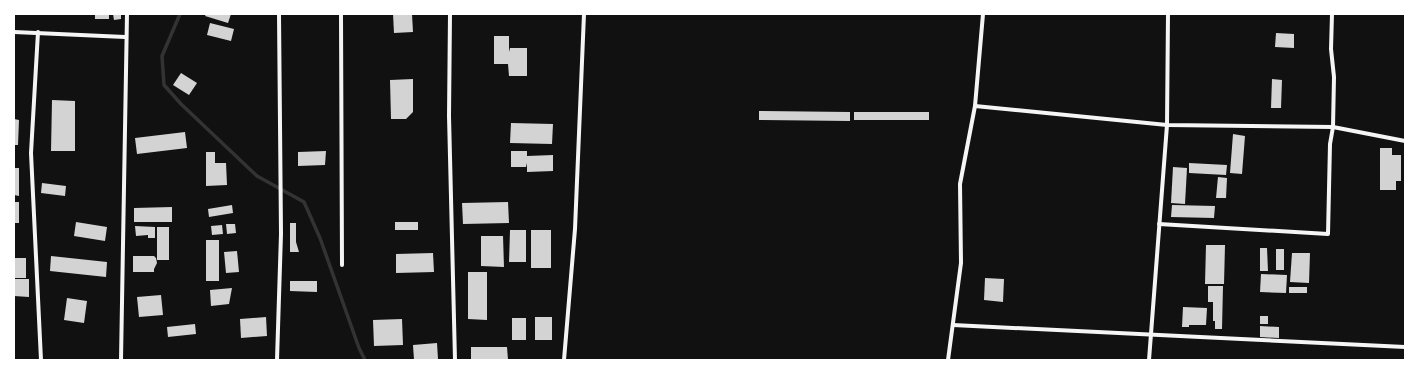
<svg xmlns="http://www.w3.org/2000/svg" width="1419" height="374" viewBox="0 0 1419 374" font-family="'Noto Sans',sans-serif">
	<style>
		.lines { fill: none; stroke-linecap: round; stroke-linejoin: round }
		.stream { stroke: #333; stroke-width: 3.5 }
		.building { fill: #d3d3d3 }
		.minor { stroke: #f5f5f5; stroke-width: 4 }
	</style>
	<rect width="100%" height="100%" fill="#111"/>
	<g class="lines">
		<!-- stream -->
		<polyline class="stream" points="180,14 162,56 164,85 181,104 257,176 304,202 320,238 359,348 365,360"/>
	</g>
	<!-- building -->
	<g class="building">
		<rect x="95" y="14" width="14" height="5"/>
		<polygon points="113,14 121,14 121,19 114,20"/>
		<polygon points="206,14 231,14 228,23 205,16"/>
		<polygon points="393,14 412,14 413,32 394,33"/>
		<polygon points="210,23 234,29 231,41 207,35"/>
		<polygon points="1276,33 1294,34 1294,48 1275,47"/>
		<polygon points="494,36 509,36 509,52 510,48 527,48 527,76 509,76 508,64 494,64"/>
		<polygon points="181,73 197,83 189,95 173,85"/>
		<polygon points="413,79 413,112 406,119 391,119 390,80"/>
		<polygon points="1272,79 1282,80 1281,108 1271,108"/>
		<polygon points="52,100 75,101 75,151 51,151"/>
		<polygon points="759,111 850,112 850,121 759,120"/>
		<rect x="854" y="112" width="75" height="8"/>
		<polygon points="14,119 19,120 18,145 14,145"/>
		<polygon points="511,123 553,124 552,144 510,143"/>
		<polygon points="185,132 187,148 137,154 135,138"/>
		<polygon points="1233,134 1245,136 1242,174 1230,173"/>
		<polygon points="1380,148 1392,148 1392,155 1401,155 1401,181 1396,181 1396,190 1380,190"/>
		<polygon points="326,151 325,165 298,166 298,152"/>
		<polygon points="511,151 527,151 527,156 553,155 553,171 527,172 527,163 526,167 511,167"/>
		<polygon points="206,152 215,152 215,163 226,163 227,185 206,186"/>
		<polygon points="1189,163 1227,165 1226,175 1189,173"/>
		<polygon points="1173,167 1187,168 1185,204 1171,203"/>
		<polygon points="14,168 19,168 19,196 14,195"/>
		<polygon points="1218,177 1227,178 1226,198 1216,198"/>
		<polygon points="42,183 66,186 65,196 41,193"/>
		<rect x="14" y="202" width="5" height="21"/>
		<polygon points="508,202 509,223 463,224 462,203"/>
		<polygon points="232,205 233,213 209,217 208,209"/>
		<polygon points="1172,205 1215,206 1214,218 1171,217"/>
		<polygon points="172,207 172,222 134,222 134,208"/>
		<polygon points="76,222 107,227 105,241 74,236"/>
		<rect x="395" y="222" width="23" height="8"/>
		<polygon points="290,223 296,223 296,242 299,252 290,252"/>
		<polygon points="226,224 235,224 236,233 227,234"/>
		<polygon points="222,225 223,234 212,235 211,226"/>
		<polygon points="135,226 155,227 155,238 148,238 148,235 136,236"/>
		<rect x="157" y="227" width="12" height="33"/>
		<polygon points="510,230 526,230 526,262 509,262"/>
		<rect x="531" y="230" width="20" height="38"/>
		<polygon points="481,236 503,236 504,267 481,266"/>
		<rect x="206" y="240" width="13" height="41"/>
		<polygon points="1206,245 1225,245 1224,284 1205,284"/>
		<polygon points="1260,248 1267,248 1268,271 1260,271"/>
		<rect x="1276" y="249" width="8" height="21"/>
		<polygon points="237,251 239,272 226,273 224,252"/>
		<polygon points="433,253 434,272 396,273 396,254"/>
		<polygon points="1292,253 1310,253 1309,283 1290,282"/>
		<polygon points="51,256 107,262 106,277 50,271"/>
		<polygon points="133,256 154,256 156,258 157,263 154,269 154,272 133,272"/>
		<rect x="14" y="258" width="12" height="20"/>
		<polygon points="468,272 487,272 487,320 468,319"/>
		<polygon points="1261,274 1287,275 1286,293 1260,292"/>
		<polygon points="985,278 1004,279 1003,302 984,300"/>
		<polygon points="14,279 29,279 29,297 14,296"/>
		<polygon points="290,281 317,281 317,292 290,291"/>
		<polygon points="1208,286 1223,286 1222,329 1215,329 1215,321 1213,321 1213,302 1208,302"/>
		<rect x="1289" y="287" width="18" height="6"/>
		<polygon points="232,288 229,304 211,306 210,290"/>
		<polygon points="161,295 163,315 139,317 137,297"/>
		<polygon points="67,298 87,301 84,323 64,320"/>
		<polygon points="1183,307 1207,308 1206,325 1189,325 1189,327 1182,327"/>
		<rect x="1260" y="316" width="8" height="8"/>
		<polygon points="266,317 267,336 241,338 240,319"/>
		<rect x="535" y="317" width="17" height="23"/>
		<rect x="512" y="318" width="14" height="22"/>
		<polygon points="402,319 403,345 374,346 373,320"/>
		<polygon points="195,324 196,334 168,337 167,327"/>
		<polygon points="1260,326 1279,327 1279,338 1260,337"/>
		<polygon points="437,343 438,359 414,360 413,345"/>
		<polygon points="471,347 507,347 508,360 471,360"/>
	</g>
	<g class="lines">
		<!-- minor -->
		<g class="minor">
			<polyline points="341,14 342,265"/>
			<polyline points="450,14 449,116 455,360"/>
			<polyline points="14,32 125,37"/>
			<polyline points="38,32 31,153 41,360"/>
			<polyline points="975,106 1167,125 1333,127 1405,141"/>
			<polyline points="1159,224 1328,234 1330,144 1333,127 1334,77 1331,49 1332,14"/>
			<polyline points="953,325 1405,347"/>
			<polyline points="121,360 127,14"/>
			<polyline points="277,360 281,234 279,14"/>
			<polyline points="564,360 575,229 584,14"/>
			<polyline points="948,360 961,263 960,184 975,106 983,14"/>
			<polyline points="1149,360 1167,125 1168,14"/>
		</g>
	</g>
	<!-- border -->
	<rect width="1419" height="374" fill="none" stroke="#ffffff" stroke-width="30"/>
</svg>
